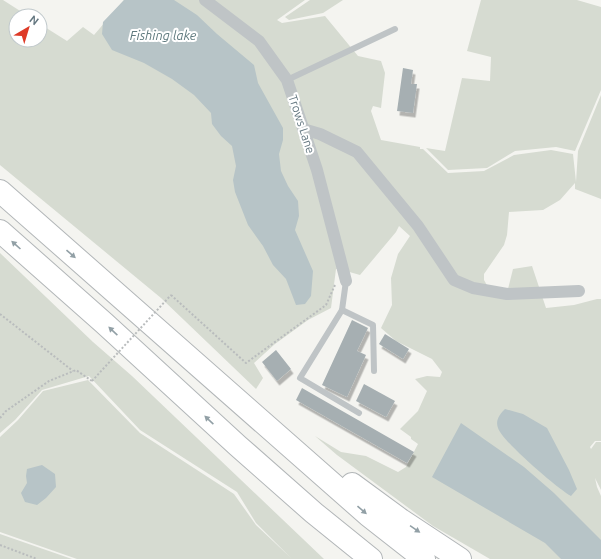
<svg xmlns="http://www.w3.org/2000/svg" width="601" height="559" viewBox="0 0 601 559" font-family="Ubuntu,sans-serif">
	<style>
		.green { fill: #d6dbd1 }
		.water { fill: #b7c4c7 }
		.building { fill: #a6afb2; filter: url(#shadow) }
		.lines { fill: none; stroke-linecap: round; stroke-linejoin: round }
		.highway-casing { stroke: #b2b6b8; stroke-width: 24 }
		.path { stroke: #b9bcbd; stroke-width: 2; stroke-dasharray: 2 2; stroke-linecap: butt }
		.lane { stroke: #bfc4c6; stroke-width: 6 }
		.street { stroke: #bfc4c6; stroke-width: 12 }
		.highway { stroke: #fff; stroke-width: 22 }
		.path-bridge { stroke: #b9bcbd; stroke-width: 2; stroke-dasharray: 2 2; stroke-linecap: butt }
		.oneway { fill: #92a0a6 }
		.labels { text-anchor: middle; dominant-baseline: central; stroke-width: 4; stroke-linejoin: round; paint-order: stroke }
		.street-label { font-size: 12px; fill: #647780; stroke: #fff }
		.water-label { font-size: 13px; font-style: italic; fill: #5f7a7e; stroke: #fff }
	</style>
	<defs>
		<filter id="shadow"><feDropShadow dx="2.5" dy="4.5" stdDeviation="0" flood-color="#0004"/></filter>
	</defs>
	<rect width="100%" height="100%" fill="#f4f4f0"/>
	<!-- green -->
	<g class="green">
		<polygon points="0,0 3,0 28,16 16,16 16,40 40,40 40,24 67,41 83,27 94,35 124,0 305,0 277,20 282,23 325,16 358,56 381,61 385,73 381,108 373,106 371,111 381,140 420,147 420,149 423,149 448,173 484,171 514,155 551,150 573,154 576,182 578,151 601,95 601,199 575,189 575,183 560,200 543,210 509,212 507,235 504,245 484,274 484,280 493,296 506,297 513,269 532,266 546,308 574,305 597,299 601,299 601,441 595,441 590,447 591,449 596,442 601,442 601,490 595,478 597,487 601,496 601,559 490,559 433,526 337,455 315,436 341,452 366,456 398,472 406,467 418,444 411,439 411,437 400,429 418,411 427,391 415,379 427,376 440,377 442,372 432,359 396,341 381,328 392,305 391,278 398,254 410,236 399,226 396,232 360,275 339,269 336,269 331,308 308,320 275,344 254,363 263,378 256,389 161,298 0,165"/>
		<polygon points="310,0 343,0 323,13 289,20 285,17"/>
		<polygon points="481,0 577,0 601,7 601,90 575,151 556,147 515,151 487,168 448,170 426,148 445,151 462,78 490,81 491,57 467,51"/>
		<polygon points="0,253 93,342 132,376 324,559 77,559 0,532 0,437 18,420 43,391 88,380 140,433 234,494 256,525 291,558 256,523 237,492 140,430 89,376 42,390 15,420 0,433"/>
		<polygon points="0,534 72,559 0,559"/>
	</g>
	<!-- water -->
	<g class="water">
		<polygon points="124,0 174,0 197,15 217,34 254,65 258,83 283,128 283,140 279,154 281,171 288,186 298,201 299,216 295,230 313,271 311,296 305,304 296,305 286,279 273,265 263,246 248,225 235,192 233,180 236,166 232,146 221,136 212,124 211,113 194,95 172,79 144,63 112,50 102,34 103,22"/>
		<path d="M505,409L523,414L547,428L569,470L577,489L571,496C558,489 501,440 498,428C495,420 500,414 505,409Z"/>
		<polygon points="461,423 524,467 554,493 601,540 601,559 561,559 545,543 432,477"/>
		<polygon points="42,465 55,474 56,487 46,498 37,505 25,502 21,493 27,483 26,476 27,469"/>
	</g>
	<!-- building -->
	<g class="building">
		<polygon points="403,68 413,70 411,84 417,84 413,113 397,111"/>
		<polygon points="352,320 368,328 357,351 366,355 347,397 322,385"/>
		<polygon points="385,334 409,349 403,359 379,344"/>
		<polygon points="276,350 291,369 277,381 262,362"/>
		<polygon points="364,384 395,401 386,417 356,401"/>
		<polygon points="302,388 414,452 407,463 296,400"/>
	</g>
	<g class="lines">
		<defs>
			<g id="highway">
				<polyline points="0,191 368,515 424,559"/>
				<polyline points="0,231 104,323 238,446 314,513 371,559"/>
				<polyline points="352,484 401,520 460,559"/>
			</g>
		</defs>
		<!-- highway casing -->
		<use href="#highway" class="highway-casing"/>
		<!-- path -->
		<g class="path">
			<polyline points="171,295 246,363 326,305 335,285"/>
			<polyline points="0,314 73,371"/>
			<polyline points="0,418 6,411 49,381 76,370 92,381"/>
			<polyline points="0,545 37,559"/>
		</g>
		<!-- lane -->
		<g class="lane">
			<polyline points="287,80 395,29"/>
			<polyline points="346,281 342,310 300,378 359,413"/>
			<polyline points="342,310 373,325 374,371"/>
		</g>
		<!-- street -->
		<g class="street">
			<polyline points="205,0 259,41 287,80 317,170 346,281"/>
			<polyline points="303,129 320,134 357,152 418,226 454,280 473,288 507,294 579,291"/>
		</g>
		<!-- highway -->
		<use href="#highway" class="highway"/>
		<!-- path-bridge -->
		<polyline class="path-bridge" points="92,381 171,295"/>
	</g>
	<!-- one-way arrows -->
	<defs><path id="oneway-solid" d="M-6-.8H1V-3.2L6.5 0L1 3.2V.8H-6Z"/></defs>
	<g class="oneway">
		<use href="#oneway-solid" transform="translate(16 245) rotate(-138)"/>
		<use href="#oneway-solid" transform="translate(71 254) rotate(41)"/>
		<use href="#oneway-solid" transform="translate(113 331) rotate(-137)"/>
		<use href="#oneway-solid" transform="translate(209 420) rotate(-137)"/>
		<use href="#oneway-solid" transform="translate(362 510) rotate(41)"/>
		<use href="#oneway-solid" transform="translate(415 529) rotate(34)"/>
	</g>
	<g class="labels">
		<!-- street labels -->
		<g class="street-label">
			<text transform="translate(302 124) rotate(72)">Trows Lane</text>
		</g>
		<!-- water labels -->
		<g class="water-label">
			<text x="163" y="35">Fishing lake</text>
		</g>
	</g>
	<!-- north arrow -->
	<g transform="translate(28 28) rotate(38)"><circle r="19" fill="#ffffff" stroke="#c1c9cc"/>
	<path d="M0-3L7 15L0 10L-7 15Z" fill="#de3a27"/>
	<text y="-6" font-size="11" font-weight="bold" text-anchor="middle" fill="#647780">N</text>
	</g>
</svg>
